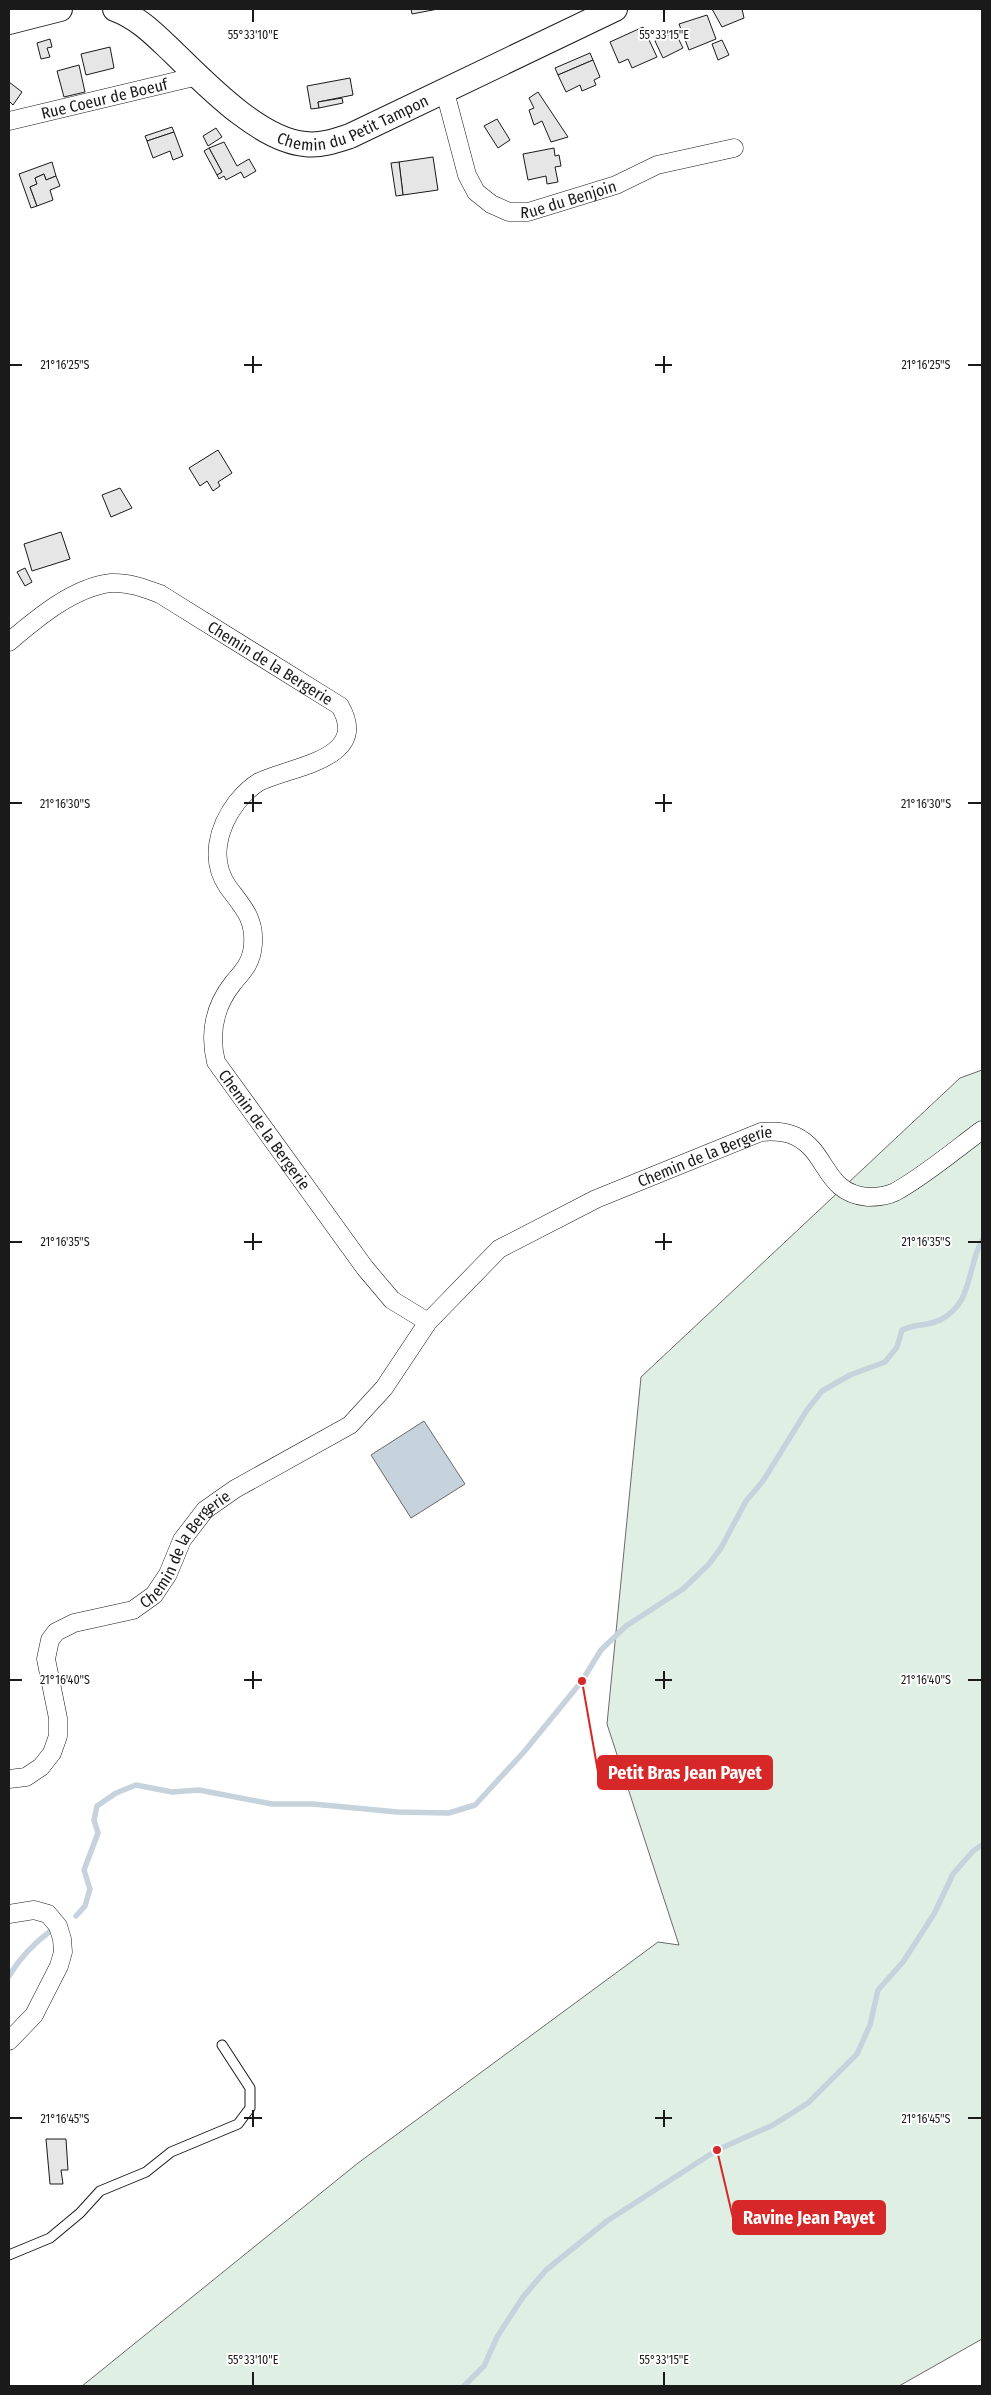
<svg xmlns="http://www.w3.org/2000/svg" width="991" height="2395" viewBox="0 0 991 2395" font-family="'Fira Sans Condensed',sans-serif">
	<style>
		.green { fill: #e0efe3; stroke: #6a6a6a }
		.water { fill: #c6d2dc; stroke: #6a6a6a }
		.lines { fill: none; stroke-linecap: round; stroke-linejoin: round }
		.stream { stroke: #c6d2dc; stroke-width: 5.5 }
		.building { fill: #e6e6e6; stroke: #1a1a1a }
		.lane-casing { stroke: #1a1a1a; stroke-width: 11 }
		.street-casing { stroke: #1a1a1a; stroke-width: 19 }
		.secondary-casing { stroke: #1a1a1a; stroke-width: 26 }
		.lane { stroke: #fff; stroke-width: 9 }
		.street { stroke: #fff; stroke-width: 18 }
		.secondary { stroke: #fff; stroke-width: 24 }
		.ticks { fill: none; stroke: #1a1a1a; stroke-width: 2 }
		.labels { text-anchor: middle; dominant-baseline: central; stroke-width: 4; stroke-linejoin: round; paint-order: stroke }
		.street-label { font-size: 16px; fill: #1a1a1a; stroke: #fff }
		.ticks-label { font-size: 12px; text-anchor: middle; fill: #1a1a1a; stroke: #fff; stroke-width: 4; stroke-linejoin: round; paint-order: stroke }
		.leader { fill: none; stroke: #d62828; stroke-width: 2 }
		.callout-dot { fill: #d62828; stroke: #fff; stroke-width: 2 }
		.callout { fill: #d62828; stroke: #d62828; stroke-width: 2 }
		.callout-label { font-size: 18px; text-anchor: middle; font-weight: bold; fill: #fff }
	</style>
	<rect width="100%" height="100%" fill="#fff"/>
	<!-- green -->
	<polygon class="green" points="982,1070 982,2339 899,2386 82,2386 358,2163 658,1942 679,1945 607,1724 641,1377 960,1078"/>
	<!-- water -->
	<polygon class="water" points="424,1421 465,1484 411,1518 371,1455"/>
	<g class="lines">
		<!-- stream -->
		<g class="stream">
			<path d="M76,1916L85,1906L90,1889L84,1870L98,1833L94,1820L97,1806L116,1793L136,1785L172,1792L199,1790L272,1804H313L397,1812L449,1813L475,1805L523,1753L582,1681L601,1650L626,1626L683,1589L709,1564L721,1548L746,1501L763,1481L807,1410L822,1391L850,1375L885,1362L897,1347L902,1330C914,1324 928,1326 940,1320C973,1304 967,1267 982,1240"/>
			<path d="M9,1976C21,1956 35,1942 53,1929"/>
			<polyline points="464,2386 484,2366 497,2337 523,2297 546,2270 607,2221 717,2150 773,2125 808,2103 857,2054 870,2025 878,1990 903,1962 934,1914 953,1874 973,1851 982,1845"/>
		</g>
	</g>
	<!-- building -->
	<g class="building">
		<polygon points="411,9 438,9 412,14"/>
		<polygon points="712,9 742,9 744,18 722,27"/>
		<polygon points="707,15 716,39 689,50 679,24"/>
		<polygon points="643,27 657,57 632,68 628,59 619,63 610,42"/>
		<polygon points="675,32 683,48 663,58 655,41"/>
		<polygon points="50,39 52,47 47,48 50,57 41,59 37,43"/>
		<polygon points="722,40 729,55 718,60 712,44"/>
		<polygon points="110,47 114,68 86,75 81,54"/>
		<polygon points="590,53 593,60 558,75 555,68"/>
		<polygon points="593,60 600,77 594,80 596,85 582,91 580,85 566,92 558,75"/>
		<polygon points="79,65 85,92 64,97 57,71"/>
		<polygon points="350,78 353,95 318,102 319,108 311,109 307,86"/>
		<polygon points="9,82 22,92 13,105 9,101"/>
		<polygon points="538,92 568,137 551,142 542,121 534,125 529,110 534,108 529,98"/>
		<polygon points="342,98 343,103 319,108 318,102"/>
		<polygon points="497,119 510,140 498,148 484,126"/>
		<polygon points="172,127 174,132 147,141 145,136"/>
		<polygon points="216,128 222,137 208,146 203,136"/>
		<polygon points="174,132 183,156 173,160 170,151 153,158 147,141"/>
		<polygon points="224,142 237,166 249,159 256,171 244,178 241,172 226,180 224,176 219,179 217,175 222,172 209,148"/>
		<polygon points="209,148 222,172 217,175 204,151"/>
		<polygon points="554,148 555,156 559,155 561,166 555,167 558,182 547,184 546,176 528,180 523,154"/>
		<polygon points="433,157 438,190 403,195 399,162"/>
		<polygon points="52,162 56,176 46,180 44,174 35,178 37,184 30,187 37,206 31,208 19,174"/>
		<polygon points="399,162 403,195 396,196 391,163"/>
		<polygon points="44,174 46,180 56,176 60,186 50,190 53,200 37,206 30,187 37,184 35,178"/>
		<polygon points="218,450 232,473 218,482 220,486 213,491 207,481 200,486 189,468"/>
		<polygon points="120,488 132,508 111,517 102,495"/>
		<polygon points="61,532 70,559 32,571 24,544"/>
		<polygon points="25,568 32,582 25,586 17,572"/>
		<polygon points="46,2139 66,2139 68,2170 61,2170 63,2184 50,2184"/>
	</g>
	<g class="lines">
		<defs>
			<polyline id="lane" points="9,2255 50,2238 80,2213 100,2191 146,2172 171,2152 238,2124 250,2108 250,2088 222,2045"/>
			<g id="street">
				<path id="s1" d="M445,92L467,175L476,192L491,204L509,212H528L616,185L657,165L734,148"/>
				<path id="s2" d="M9,121L198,76"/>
				<path id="s3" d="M9,642C37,618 74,587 111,583C128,582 144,588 160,594L340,706C371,760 291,766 259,782C252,786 242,796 237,802C218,827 209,860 228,887C242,906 255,918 253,944C252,962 244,970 233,983C214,1007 209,1033 216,1062L365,1268L392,1300L428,1322"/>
				<path id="s4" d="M9,1779L26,1777L41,1767L52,1753L58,1736V1718L46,1659L50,1640L56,1632L74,1623L133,1610L154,1595L168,1574L182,1540L205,1510L235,1489L350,1425L384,1388L428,1322L499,1249L596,1199L761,1132C773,1131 784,1131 795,1136C829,1152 823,1193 868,1197C877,1197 887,1196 895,1192C923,1177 955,1150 982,1130"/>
				<polyline points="9,1914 34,1910 48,1914 58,1926 62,1939 63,1952 59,1966 34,2015 9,2041"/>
			</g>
			<g id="secondary">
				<path id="s5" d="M115,9C139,18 155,35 173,52C205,83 259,140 305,144C321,146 335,141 350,136L615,9"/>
				<polyline points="9,22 60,9"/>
			</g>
		</defs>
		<!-- lane casing -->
		<use href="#lane" class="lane-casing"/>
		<!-- street casing -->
		<use href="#street" class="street-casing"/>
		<!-- secondary casing -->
		<use href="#secondary" class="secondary-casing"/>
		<!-- lane -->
		<use href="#lane" class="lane"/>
		<!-- street -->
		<use href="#street" class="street"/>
		<!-- secondary -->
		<use href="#secondary" class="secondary"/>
	</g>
	<!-- ticks -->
	<path class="ticks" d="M253,10V22M664,10V22M253,356V373M664,356V373M10,365H22M244,365H262M655,365H672M968,365H981M253,794V812M664,794V812M10,803H22M244,803H262M655,803H672M968,803H981M253,1233V1250M664,1233V1250M10,1242H22M244,1242H262M655,1242H672M968,1242H981M253,1671V1689M664,1671V1689M10,1680H22M244,1680H262M655,1680H672M968,1680H981M253,2110V2127M664,2110V2127M10,2118H22M244,2118H262M655,2118H672M968,2118H981M253,2372V2385M664,2372V2385"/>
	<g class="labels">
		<!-- street labels -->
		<g class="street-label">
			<text stroke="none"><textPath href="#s2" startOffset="98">Rue Coeur de Boeuf</textPath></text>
			<text stroke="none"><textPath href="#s5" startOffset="288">Chemin du Petit Tampon</textPath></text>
			<text stroke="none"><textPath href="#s1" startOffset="205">Rue du Benjoin</textPath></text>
			<text stroke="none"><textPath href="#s3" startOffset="300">Chemin de la Bergerie</textPath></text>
			<text stroke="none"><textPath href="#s3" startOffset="912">Chemin de la Bergerie</textPath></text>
			<text stroke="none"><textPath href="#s4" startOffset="1011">Chemin de la Bergerie</textPath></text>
			<text stroke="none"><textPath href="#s4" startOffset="341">Chemin de la Bergerie</textPath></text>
		</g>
	</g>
	<g class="ticks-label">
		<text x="253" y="39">55°33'10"E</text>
		<text x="664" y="39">55°33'15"E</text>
		<text x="65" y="369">21°16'25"S</text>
		<text x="926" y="369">21°16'25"S</text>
		<text x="65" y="808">21°16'30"S</text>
		<text x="926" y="808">21°16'30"S</text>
		<text x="65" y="1246">21°16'35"S</text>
		<text x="926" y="1246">21°16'35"S</text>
		<text x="65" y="1684">21°16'40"S</text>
		<text x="926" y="1684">21°16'40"S</text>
		<text x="65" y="2123">21°16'45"S</text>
		<text x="926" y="2123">21°16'45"S</text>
		<text x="253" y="2364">55°33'10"E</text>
		<text x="664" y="2364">55°33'15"E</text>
	</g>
	<!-- callouts -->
	<path class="leader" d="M582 1681L598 1772M717 2150L733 2218"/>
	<g class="callout-dot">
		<circle cx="582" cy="1681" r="5"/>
		<circle cx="717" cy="2150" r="5"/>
	</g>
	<g class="callout">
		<rect x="598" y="1756" width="174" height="33" rx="5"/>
		<rect x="733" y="2201" width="152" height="33" rx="5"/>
	</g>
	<g class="callout-label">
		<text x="685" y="1779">Petit Bras Jean Payet</text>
		<text x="809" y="2224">Ravine Jean Payet</text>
	</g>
	<!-- border -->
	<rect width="991" height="2395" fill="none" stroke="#1a1a1a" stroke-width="20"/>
</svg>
